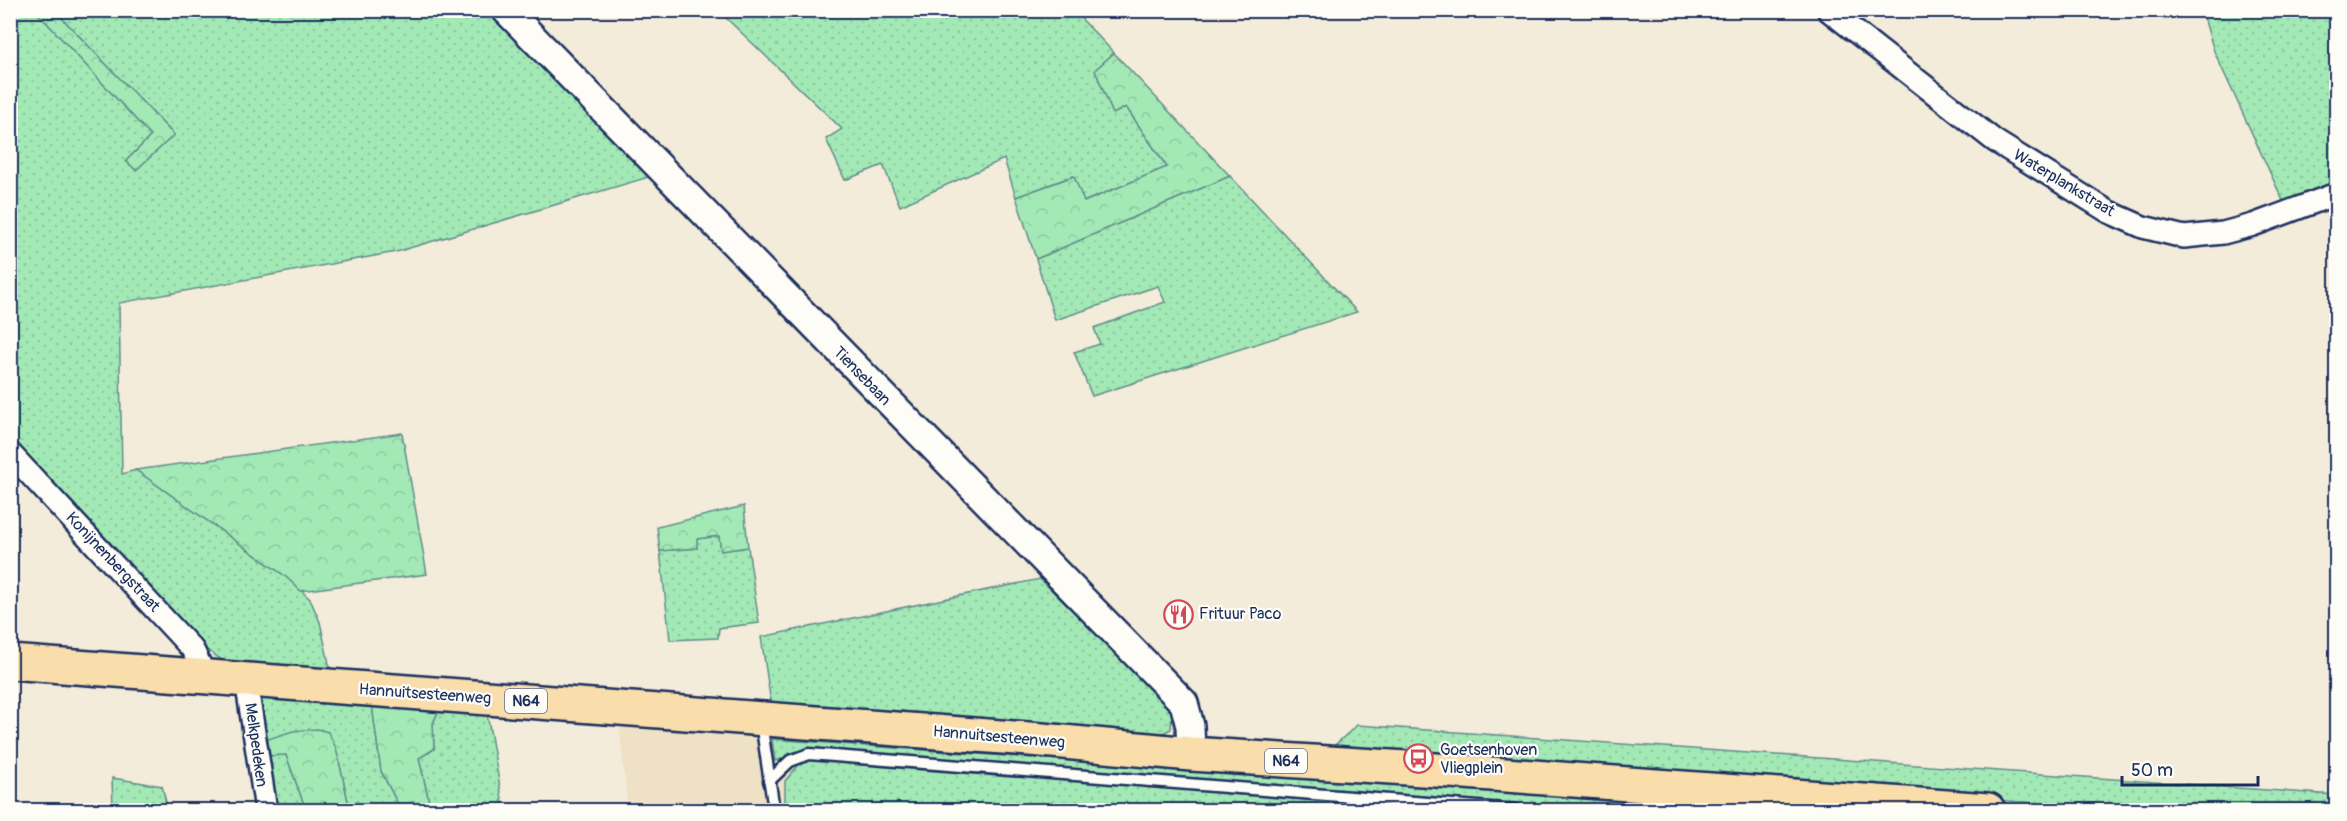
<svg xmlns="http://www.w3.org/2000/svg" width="2347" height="821" viewBox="0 0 2347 821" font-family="Pangolin,sans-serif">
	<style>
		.built { fill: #eee1c6 }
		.grass { fill: url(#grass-dots); stroke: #5f8c8a; stroke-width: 1.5 }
		.forest { fill: url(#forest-crowns); stroke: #5f8c8a; stroke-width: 1.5 }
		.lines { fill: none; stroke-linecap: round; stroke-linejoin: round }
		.service-casing { stroke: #1b2f5e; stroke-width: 15 }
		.minor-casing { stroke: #1b2f5e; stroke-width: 26 }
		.tertiary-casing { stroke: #1b2f5e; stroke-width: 32 }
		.primary-casing { stroke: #1b2f5e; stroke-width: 38 }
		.service { stroke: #fdfcf7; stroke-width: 10 }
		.minor { stroke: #fdfcf7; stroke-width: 21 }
		.tertiary { stroke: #fdfcf7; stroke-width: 27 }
		.primary { stroke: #f9deab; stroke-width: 33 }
		.labels { text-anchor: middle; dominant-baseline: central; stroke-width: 4.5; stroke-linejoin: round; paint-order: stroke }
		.shield { fill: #fdfcf7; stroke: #5f6c8c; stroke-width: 1.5 }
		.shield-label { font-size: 15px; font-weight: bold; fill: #1b2f5e }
		.street-label { font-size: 16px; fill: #1b2f5e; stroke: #fdfcf7 }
		.poi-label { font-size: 16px; fill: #1b2f5e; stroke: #fdfcf7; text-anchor: start }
	</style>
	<defs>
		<pattern id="grass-dots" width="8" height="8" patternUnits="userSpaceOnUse" patternTransform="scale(1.5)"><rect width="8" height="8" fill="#a3e9b6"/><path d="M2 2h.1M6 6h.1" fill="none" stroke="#8cc89f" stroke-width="1.8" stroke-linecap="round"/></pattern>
		<pattern id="forest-crowns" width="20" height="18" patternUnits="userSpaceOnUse" patternTransform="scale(1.5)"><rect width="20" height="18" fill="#a3e9b6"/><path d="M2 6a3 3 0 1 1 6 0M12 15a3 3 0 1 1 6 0" fill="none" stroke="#8cc89f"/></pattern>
	</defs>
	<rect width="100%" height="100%" fill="#f4ecda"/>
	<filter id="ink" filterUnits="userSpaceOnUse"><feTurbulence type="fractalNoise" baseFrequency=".0167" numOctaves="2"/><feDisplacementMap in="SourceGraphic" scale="12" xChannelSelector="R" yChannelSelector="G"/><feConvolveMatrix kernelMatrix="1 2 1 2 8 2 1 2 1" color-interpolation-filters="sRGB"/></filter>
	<g filter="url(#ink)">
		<!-- built -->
		<polygon class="built" points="619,725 1759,810 638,810 636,801 627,801"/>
		<!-- grass -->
		<g class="grass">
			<polygon points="740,10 1074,11 1114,53 1095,70 1113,114 1126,107 1167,167 1083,202 1073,176 1016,197 1004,159 900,206 883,165 845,180 826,139 842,129 726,18"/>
			<polygon points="24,11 36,11 151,136 126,161 136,170 174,135 55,11 487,11 649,177 396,252 119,303 122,474 136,470 285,576 310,599 320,622 331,673 225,662 205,649 11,438 11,15"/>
			<polygon points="2202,11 2336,11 2336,187 2285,205 2214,51"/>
			<polygon points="1230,176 1357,312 1092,396 1074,352 1100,344 1094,328 1165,302 1158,286 1055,320 1036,259"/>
			<polygon points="719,536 721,551 748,547 759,623 719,628 718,638 670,640 660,551 697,548 696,539"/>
			<polygon points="1040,579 1172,707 1171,729 1159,735 771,703 761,637"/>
			<polygon points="263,697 372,705 381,771 401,810 350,810 336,748 262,741 259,705"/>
			<polygon points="439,710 487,713 504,810 427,810 430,806 419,758 434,749 433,723"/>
			<polygon points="1357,725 2336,795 2336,810 2128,810 1500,763 1473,756 1335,745"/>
			<polygon points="772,739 1747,810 1568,810 813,749 775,761"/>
			<polygon points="286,755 306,810 276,810 264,756"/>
			<polygon points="812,760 1448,810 785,810 785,781 801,762"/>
			<polygon points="112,778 162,786 168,810 113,810"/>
		</g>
		<!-- forest -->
		<g class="forest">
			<polygon points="36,11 55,11 174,135 136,170 126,161 151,136"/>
			<polygon points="1114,53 1230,176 1036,259 1016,197 1074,176 1084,202 1167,167 1126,107 1113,114 1095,70"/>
			<polygon points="402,433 427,574 301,591 285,576 136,470"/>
			<polygon points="744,506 748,547 721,551 719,536 697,539 697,548 660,551 657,527"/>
			<polygon points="372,705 439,710 433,723 434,749 419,758 430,806 427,810 401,810 381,771"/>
			<polygon points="317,729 328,732 336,748 350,810 306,810 286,755 264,756 262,741 293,731"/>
		</g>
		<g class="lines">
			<defs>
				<g id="service">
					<polyline points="761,722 774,810"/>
					<polyline points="769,781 790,761 809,754 1516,810"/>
				</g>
				<g id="minor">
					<polyline points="1828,10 1995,141 2109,212 2143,227 2184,237 2223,233 2253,225 2336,194"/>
					<polyline points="10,453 193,650 206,677"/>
					<polyline points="246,680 266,810"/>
				</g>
				<polyline id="tertiary" points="506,10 1184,703 1190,726 1191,754"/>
				<polyline id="primary" points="10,662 1042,740 1191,754 1422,769 1988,810"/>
			</defs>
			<!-- service casing -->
			<use href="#service" class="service-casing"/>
			<!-- minor casing -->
			<use href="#minor" class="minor-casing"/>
			<!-- tertiary casing -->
			<use href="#tertiary" class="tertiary-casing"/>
			<!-- primary casing -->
			<use href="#primary" class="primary-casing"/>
			<!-- service -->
			<use href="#service" class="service"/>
			<!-- minor -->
			<use href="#minor" class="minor"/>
			<!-- tertiary -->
			<use href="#tertiary" class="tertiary"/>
			<!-- primary -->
			<use href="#primary" class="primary"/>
		</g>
	</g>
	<!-- icons -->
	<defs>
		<symbol id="restaurant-ring" viewBox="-11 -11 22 22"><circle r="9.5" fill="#fdfcf7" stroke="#d1495b" stroke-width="1.5"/><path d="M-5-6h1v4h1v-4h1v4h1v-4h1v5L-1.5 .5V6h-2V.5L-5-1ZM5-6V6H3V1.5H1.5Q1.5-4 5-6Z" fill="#d1495b"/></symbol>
		<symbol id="bus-ring" viewBox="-11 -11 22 22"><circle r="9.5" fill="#fdfcf7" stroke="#d1495b" stroke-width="1.5"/><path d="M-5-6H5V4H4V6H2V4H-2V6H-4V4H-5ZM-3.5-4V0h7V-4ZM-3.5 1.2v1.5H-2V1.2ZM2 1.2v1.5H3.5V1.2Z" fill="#d1495b"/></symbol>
	</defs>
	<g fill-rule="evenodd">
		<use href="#restaurant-ring" x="1162" y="598" width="33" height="33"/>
		<use href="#bus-ring" x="1402" y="742" width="33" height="33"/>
	</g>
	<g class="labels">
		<!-- shield labels -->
		<g class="shield">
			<rect x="505" y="689" width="42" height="24" rx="4.5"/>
			<rect x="1265" y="749" width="42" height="24" rx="4.5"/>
		</g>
		<g class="shield-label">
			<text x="526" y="701">N64</text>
			<text x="1286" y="761">N64</text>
		</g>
		<!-- street labels -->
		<g class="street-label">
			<text transform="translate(2064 183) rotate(31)">Waterplankstraat</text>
			<text transform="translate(862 376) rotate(46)">Tiensebaan</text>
			<text transform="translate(113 562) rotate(47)">Konijnenbergstraat</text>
			<text transform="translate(425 694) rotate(4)">Hannuitsesteenweg</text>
			<text transform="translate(999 737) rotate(5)">Hannuitsesteenweg</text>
			<text transform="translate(256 745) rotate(82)">Melkpedeken</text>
		</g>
		<!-- poi labels -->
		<g class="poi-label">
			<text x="1199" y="614">Frituur Paco</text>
			<text x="1440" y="750">Goetsenhoven<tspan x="1440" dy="18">Vliegplein</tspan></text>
		</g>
	</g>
	<!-- margin -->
	<rect width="2347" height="821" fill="none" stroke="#fdfcf7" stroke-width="36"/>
	<rect x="18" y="18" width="2311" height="785" fill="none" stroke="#1b2f5e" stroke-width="2" filter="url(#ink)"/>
	<!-- scale -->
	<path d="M2122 776v9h136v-9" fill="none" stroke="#1b2f5e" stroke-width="3"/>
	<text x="2131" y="776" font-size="18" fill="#1b2f5e" stroke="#fdfcf7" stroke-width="4.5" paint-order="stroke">50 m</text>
</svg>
